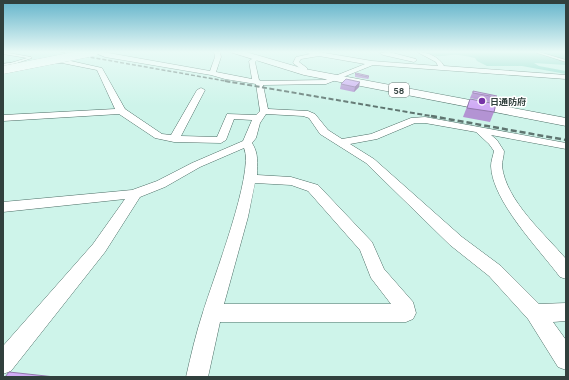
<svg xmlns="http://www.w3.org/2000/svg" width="569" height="380" viewBox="0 0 569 380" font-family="Manrope,'Noto Sans JP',sans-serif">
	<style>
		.green { fill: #88d9c8 }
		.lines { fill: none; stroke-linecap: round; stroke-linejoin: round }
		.service-casing { stroke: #4b6d65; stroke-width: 1 }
		.minor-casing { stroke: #4b6d65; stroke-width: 1 }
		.tertiary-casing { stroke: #4b6d65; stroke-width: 1 }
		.primary-casing { stroke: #4b6d65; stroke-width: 1 }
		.service { fill: #fff; fill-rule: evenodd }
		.minor { fill: #fff; fill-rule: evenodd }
		.tertiary { fill: #fff; fill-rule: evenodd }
		.primary { fill: #fff; fill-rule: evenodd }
		.rail-far2 { stroke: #5f7570; stroke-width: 1.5; stroke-dasharray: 4 2; stroke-linecap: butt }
		.rail-far1 { stroke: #5f7570; stroke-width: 2; stroke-dasharray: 5 2.5; stroke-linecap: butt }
		.rail { stroke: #5f7570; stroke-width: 2.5; stroke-dasharray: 6 3; stroke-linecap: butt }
		.tertiary-bridge-casing { stroke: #4b6d65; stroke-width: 8; stroke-linecap: butt }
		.tertiary-bridge { stroke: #fff; stroke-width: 8 }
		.wall { fill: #b393d3 }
		.shaded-wall { fill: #9278ac }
		.building { fill: #d0abf5; stroke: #9278ac }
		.poi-dot { fill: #7633a7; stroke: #fff; stroke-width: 1.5 }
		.labels { text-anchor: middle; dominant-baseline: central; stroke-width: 3; stroke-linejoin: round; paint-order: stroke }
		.shield { fill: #fff; stroke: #6f7977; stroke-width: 1 }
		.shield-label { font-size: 9px; font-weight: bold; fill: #31403d }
		.far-poi-label { font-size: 9px; font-weight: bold; fill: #31403d; stroke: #fff; text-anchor: start }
	</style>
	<rect width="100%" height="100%" fill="#cef4ea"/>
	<!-- green -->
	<path class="green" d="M427,52H566V65L534,63L539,66L566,71V74L522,66H487L477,61L475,58C468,57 459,54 452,55C442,56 435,58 427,52Z"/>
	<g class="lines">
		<defs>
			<g id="service">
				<polygon points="3,52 31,57 32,58 8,66 7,64 27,58 3,54"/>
				<polygon points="539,52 566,60 566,62 534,52"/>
			</g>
			<g id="minor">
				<path d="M93,52H103L210,71L215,57L214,52H220L221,57L216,72L252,79L249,61L255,57L258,59L255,62L259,80L261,81L325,80L365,64L319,56L301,59L299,62L307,68V72L304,74L301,72V69L293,63L296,57L310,54L305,52H319L372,61L438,66L436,62L417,52C428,52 439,57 444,66L566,75V79L373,65L326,84L263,85L268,109L308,111L315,114L328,130L342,139L371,134L411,118L425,117L566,143V149L491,135L497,140L504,151C504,156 502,161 502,166C506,201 545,234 566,259V279L560,277C539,249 492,201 491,166C491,161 493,156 494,151L489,144L476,132L425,123H415L377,139L350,144L374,159L462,237L501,266L539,304L566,303V321L553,322L566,340V370L558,367L528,319L489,276L450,245L366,163L320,134L309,118L303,116L266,114L260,123L256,138L252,143C259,154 257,163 257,175L291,177L318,185L372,242L384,269L413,302L416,313L413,319L406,322H220L208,377H186C191,355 196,333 203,312C212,282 255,172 244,148L200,167L165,187L140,197L105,252L11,371L3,374V346L93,244L125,199L3,212V202L132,190L157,181L192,163L243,141L252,120L234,119L226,140L221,143L174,142L155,138L119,114L3,121V115L115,109L97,70L62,63L48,64V62L62,59L102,68L125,109L162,134L171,135L197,90L201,88L205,90L181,136L217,137L227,114L256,115L260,111L256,84L225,79L211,75L105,57ZM255,183L291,185L308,191L360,250L371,278L391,304H224L248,217Z"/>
				<polygon points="389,52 416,59 417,60 414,62 383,55 380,53"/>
			</g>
			<polygon id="tertiary" points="8,63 11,63 11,67 3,68 3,64"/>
			<polygon id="primary" points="230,52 246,52 305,69 566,118 566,126 304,75"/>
		</defs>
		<!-- service casing -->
		<use href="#service" class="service-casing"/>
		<!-- minor casing -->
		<use href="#minor" class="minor-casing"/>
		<!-- tertiary casing -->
		<use href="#tertiary" class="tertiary-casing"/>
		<!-- primary casing -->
		<use href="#primary" class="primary-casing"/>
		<!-- service -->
		<use href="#service" class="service"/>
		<!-- minor -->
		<use href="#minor" class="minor"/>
		<!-- tertiary -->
		<use href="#tertiary" class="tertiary"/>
		<!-- primary -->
		<use href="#primary" class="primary"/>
		<!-- rail-far2 -->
		<polyline class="rail-far2" points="61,52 231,82"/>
		<!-- rail-far1 -->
		<polyline class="rail-far1" points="225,81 437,117"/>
		<!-- rail -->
		<polyline class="rail" points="431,116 566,140"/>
		<defs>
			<polyline id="tertiary-bridge" points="3,70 94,52"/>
		</defs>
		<!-- tertiary-bridge casing -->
		<use href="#tertiary-bridge" class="tertiary-bridge-casing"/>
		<!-- tertiary-bridge -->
		<use href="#tertiary-bridge" class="tertiary-bridge"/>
	</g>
	<!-- wall -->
	<g class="wall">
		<polygon points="355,74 369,76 369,78 368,79 355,77"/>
		<polygon points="341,84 359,87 354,92 340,89"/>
		<polygon points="473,91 496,97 494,103 470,98"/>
		<polygon points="470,99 494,112 490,122 463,117"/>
	</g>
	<!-- shaded-wall -->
	<polygon class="shaded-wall" points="360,82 359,87 354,92 355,87"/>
	<!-- building -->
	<g class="building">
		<polygon points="356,73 369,76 368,77 355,74"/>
		<polygon points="346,79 360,82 355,87 341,84"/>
		<polygon points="473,91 497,96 496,97 473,93"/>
		<polygon points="470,99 496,104 494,112 467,108"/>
		<polygon points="9,372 55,377 5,377"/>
	</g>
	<!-- sky -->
	<linearGradient id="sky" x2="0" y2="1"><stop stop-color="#62b3ca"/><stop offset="0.49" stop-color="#e9faf6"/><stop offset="1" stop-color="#e9faf6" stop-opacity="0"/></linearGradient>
	<rect width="569" height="106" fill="url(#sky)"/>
	<!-- markers -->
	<circle class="poi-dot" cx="482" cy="101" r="4"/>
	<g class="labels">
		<!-- shield labels -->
		<rect class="shield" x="389" y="83" width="20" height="14" rx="3"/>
		<g class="shield-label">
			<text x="399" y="90">58</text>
		</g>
		<!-- far-poi labels -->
		<g class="far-poi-label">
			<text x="490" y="101">日通防府</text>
		</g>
	</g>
	<!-- border -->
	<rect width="569" height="380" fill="none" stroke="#31403d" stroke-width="8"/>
</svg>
